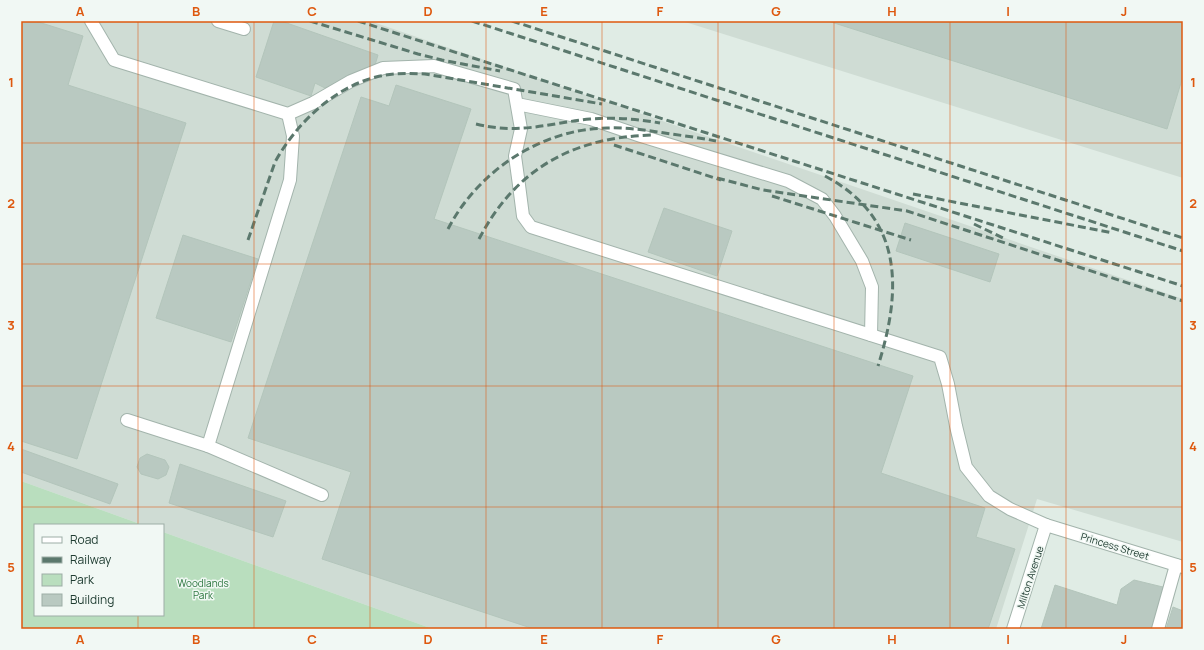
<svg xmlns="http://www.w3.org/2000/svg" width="1204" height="650" viewBox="0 0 1204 650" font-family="Manrope,sans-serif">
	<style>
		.built { fill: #cfdcd4 }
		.green { fill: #b9debe }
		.building { fill: #b9c9c1; stroke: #b3c5bb }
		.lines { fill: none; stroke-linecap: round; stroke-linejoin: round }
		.service-casing { stroke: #a3b4ac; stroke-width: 14 }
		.minor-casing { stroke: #a3b4ac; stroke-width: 14 }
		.service { stroke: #fff; stroke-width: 12 }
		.minor { stroke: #fff; stroke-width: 12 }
		.rail { stroke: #5b786d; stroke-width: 3; stroke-dasharray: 8 4; stroke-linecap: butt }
		.grid { fill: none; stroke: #de580e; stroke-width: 1; stroke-opacity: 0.55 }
		.labels { text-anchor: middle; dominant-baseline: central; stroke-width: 3; stroke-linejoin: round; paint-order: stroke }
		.street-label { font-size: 10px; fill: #203d32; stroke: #f1f8f4 }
		.park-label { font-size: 10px; fill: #2a753d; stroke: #f1f8f4 }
		.neatline { fill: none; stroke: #de580e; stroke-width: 1.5 }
		.grid-label { font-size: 13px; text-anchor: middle; font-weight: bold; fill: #de580e }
	</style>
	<rect width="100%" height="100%" fill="#e0ece5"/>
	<!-- built -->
	<g class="built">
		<polygon points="21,21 370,21 1183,299 1183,542 1037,499 996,629 433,629 163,532 163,525 143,525 21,481"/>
		<polygon points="682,21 1183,21 1183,178"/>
	</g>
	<!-- green -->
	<polygon class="green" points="21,481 143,525 35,525 35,615 163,615 163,532 433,629 21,629"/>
	<!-- building -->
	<g class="building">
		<polygon points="21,21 35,21 83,36 68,85 186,123 77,459 21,441"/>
		<polygon points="274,21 281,21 378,55 375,65 325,88 315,83 311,96 256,77"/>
		<polygon points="828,21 1183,21 1183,76 1167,129"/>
		<polygon points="396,85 471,109 434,219 913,376 881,473 985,508 976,537 1015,549 988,629 534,629 322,559 351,472 248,438 361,97 389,106"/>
		<polygon points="664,208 732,231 717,276 648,252"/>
		<polygon points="905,223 999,254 990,282 896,251"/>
		<polygon points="183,235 258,259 231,342 156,318"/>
		<polygon points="21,449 118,484 110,504 21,472"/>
		<polygon points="147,454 165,460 169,467 166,475 158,479 141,474 137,467 140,458"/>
		<polygon points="180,464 286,501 273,537 169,503"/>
		<polygon points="1134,580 1167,588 1152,629 1041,629 1055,585 1117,605 1121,589"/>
		<polygon points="1173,607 1183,611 1183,629 1166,629"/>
	</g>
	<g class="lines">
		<defs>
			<g id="service">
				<polyline points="91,21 114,60 288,114 313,103 351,81 383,68 434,66 514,89 521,129 515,156 519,185 523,216 531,227 940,357 948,384 956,426 966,467 989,496 1010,509 1046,525"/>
				<polyline points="218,21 244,29"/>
				<polyline points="517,104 591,119 641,136 788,181 822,199 835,216 862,261 872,287 871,335"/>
				<polyline points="288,114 293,136 290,180 208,446 322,495"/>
				<polyline points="127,420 208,446"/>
				<polyline points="1158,629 1176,565"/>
			</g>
			<polyline id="minor" points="1013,629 1046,525 1183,567"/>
		</defs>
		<!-- service casing -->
		<use href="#service" class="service-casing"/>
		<!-- minor casing -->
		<use href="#minor" class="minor-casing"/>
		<!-- service -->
		<use href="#service" class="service"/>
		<!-- minor -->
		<use href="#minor" class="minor"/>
		<!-- rail -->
		<g class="rail">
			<polyline points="310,21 418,54 442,60 500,71"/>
			<polyline points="358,21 1183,286"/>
			<polyline points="472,21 1183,251"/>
			<polyline points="512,21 1183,238"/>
			<path d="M476,124C520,135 548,123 590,119C614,117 637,119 660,123"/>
			<polyline points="614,145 721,180"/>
			<path d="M825,176C904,218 902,290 878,366"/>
			<polyline points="717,178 763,190 907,211 1183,301"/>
			<polyline points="913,194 1113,233"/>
			<polyline points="772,196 911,240"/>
			<polyline points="974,224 1005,239"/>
			<path d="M448,229C478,171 541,129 607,128C629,127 650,131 671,134C686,136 701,138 716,141"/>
			<path d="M479,239C516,168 574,137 653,135"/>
			<path d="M248,240L275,162C296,124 333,88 376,77C392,73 408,73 425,74L602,104"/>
		</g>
	</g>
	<!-- grid -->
	<path class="grid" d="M138,21V525M254,21V629M370,21V629M486,21V629M602,21V629M718,21V629M834,21V629M950,21V629M1066,21V629M21,143H1183M21,264H1183M21,386H1183M21,507H1183M138,615V629"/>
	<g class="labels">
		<!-- street labels -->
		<g class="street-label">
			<text transform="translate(1115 546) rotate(17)">Princess Street</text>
			<text transform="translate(1030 577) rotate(-72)">Milton Avenue</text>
		</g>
		<!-- park labels -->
		<g class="park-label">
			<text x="203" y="583">Woodlands<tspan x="203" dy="12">Park</tspan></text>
		</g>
	</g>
	<!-- border -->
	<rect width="1204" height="650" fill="none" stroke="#f1f8f4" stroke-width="44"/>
	<!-- legend -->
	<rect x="34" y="524" width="130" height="92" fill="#f1f8f4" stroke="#9dada6"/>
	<rect x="42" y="537" width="20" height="6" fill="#ffffff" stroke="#9dada6"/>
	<text x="70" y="544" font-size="12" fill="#203d32">Road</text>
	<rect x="42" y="557" width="20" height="6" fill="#5b786d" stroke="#9dada6"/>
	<text x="70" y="564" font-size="12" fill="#203d32">Railway</text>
	<rect x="42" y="574" width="20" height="12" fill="#b9debe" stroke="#9dada6"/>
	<text x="70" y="584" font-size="12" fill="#203d32">Park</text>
	<rect x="42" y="594" width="20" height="12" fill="#b9c9c1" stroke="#9dada6"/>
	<text x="70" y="604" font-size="12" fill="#203d32">Building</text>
	<rect x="22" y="22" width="1160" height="606" class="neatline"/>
	<g class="grid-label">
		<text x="80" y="16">A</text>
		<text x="196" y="16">B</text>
		<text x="312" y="16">C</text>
		<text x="428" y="16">D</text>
		<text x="544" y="16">E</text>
		<text x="660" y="16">F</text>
		<text x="776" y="16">G</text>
		<text x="892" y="16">H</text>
		<text x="1008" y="16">I</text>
		<text x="1124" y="16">J</text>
		<text x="11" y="87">1</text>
		<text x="1193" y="87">1</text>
		<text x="11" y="208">2</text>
		<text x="1193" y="208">2</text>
		<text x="11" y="330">3</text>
		<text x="1193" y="330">3</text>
		<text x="11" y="451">4</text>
		<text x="1193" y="451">4</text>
		<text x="11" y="572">5</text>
		<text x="1193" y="572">5</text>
		<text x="80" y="644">A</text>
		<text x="196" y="644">B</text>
		<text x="312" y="644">C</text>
		<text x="428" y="644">D</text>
		<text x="544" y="644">E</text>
		<text x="660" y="644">F</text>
		<text x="776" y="644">G</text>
		<text x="892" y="644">H</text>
		<text x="1008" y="644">I</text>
		<text x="1124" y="644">J</text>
	</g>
</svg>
